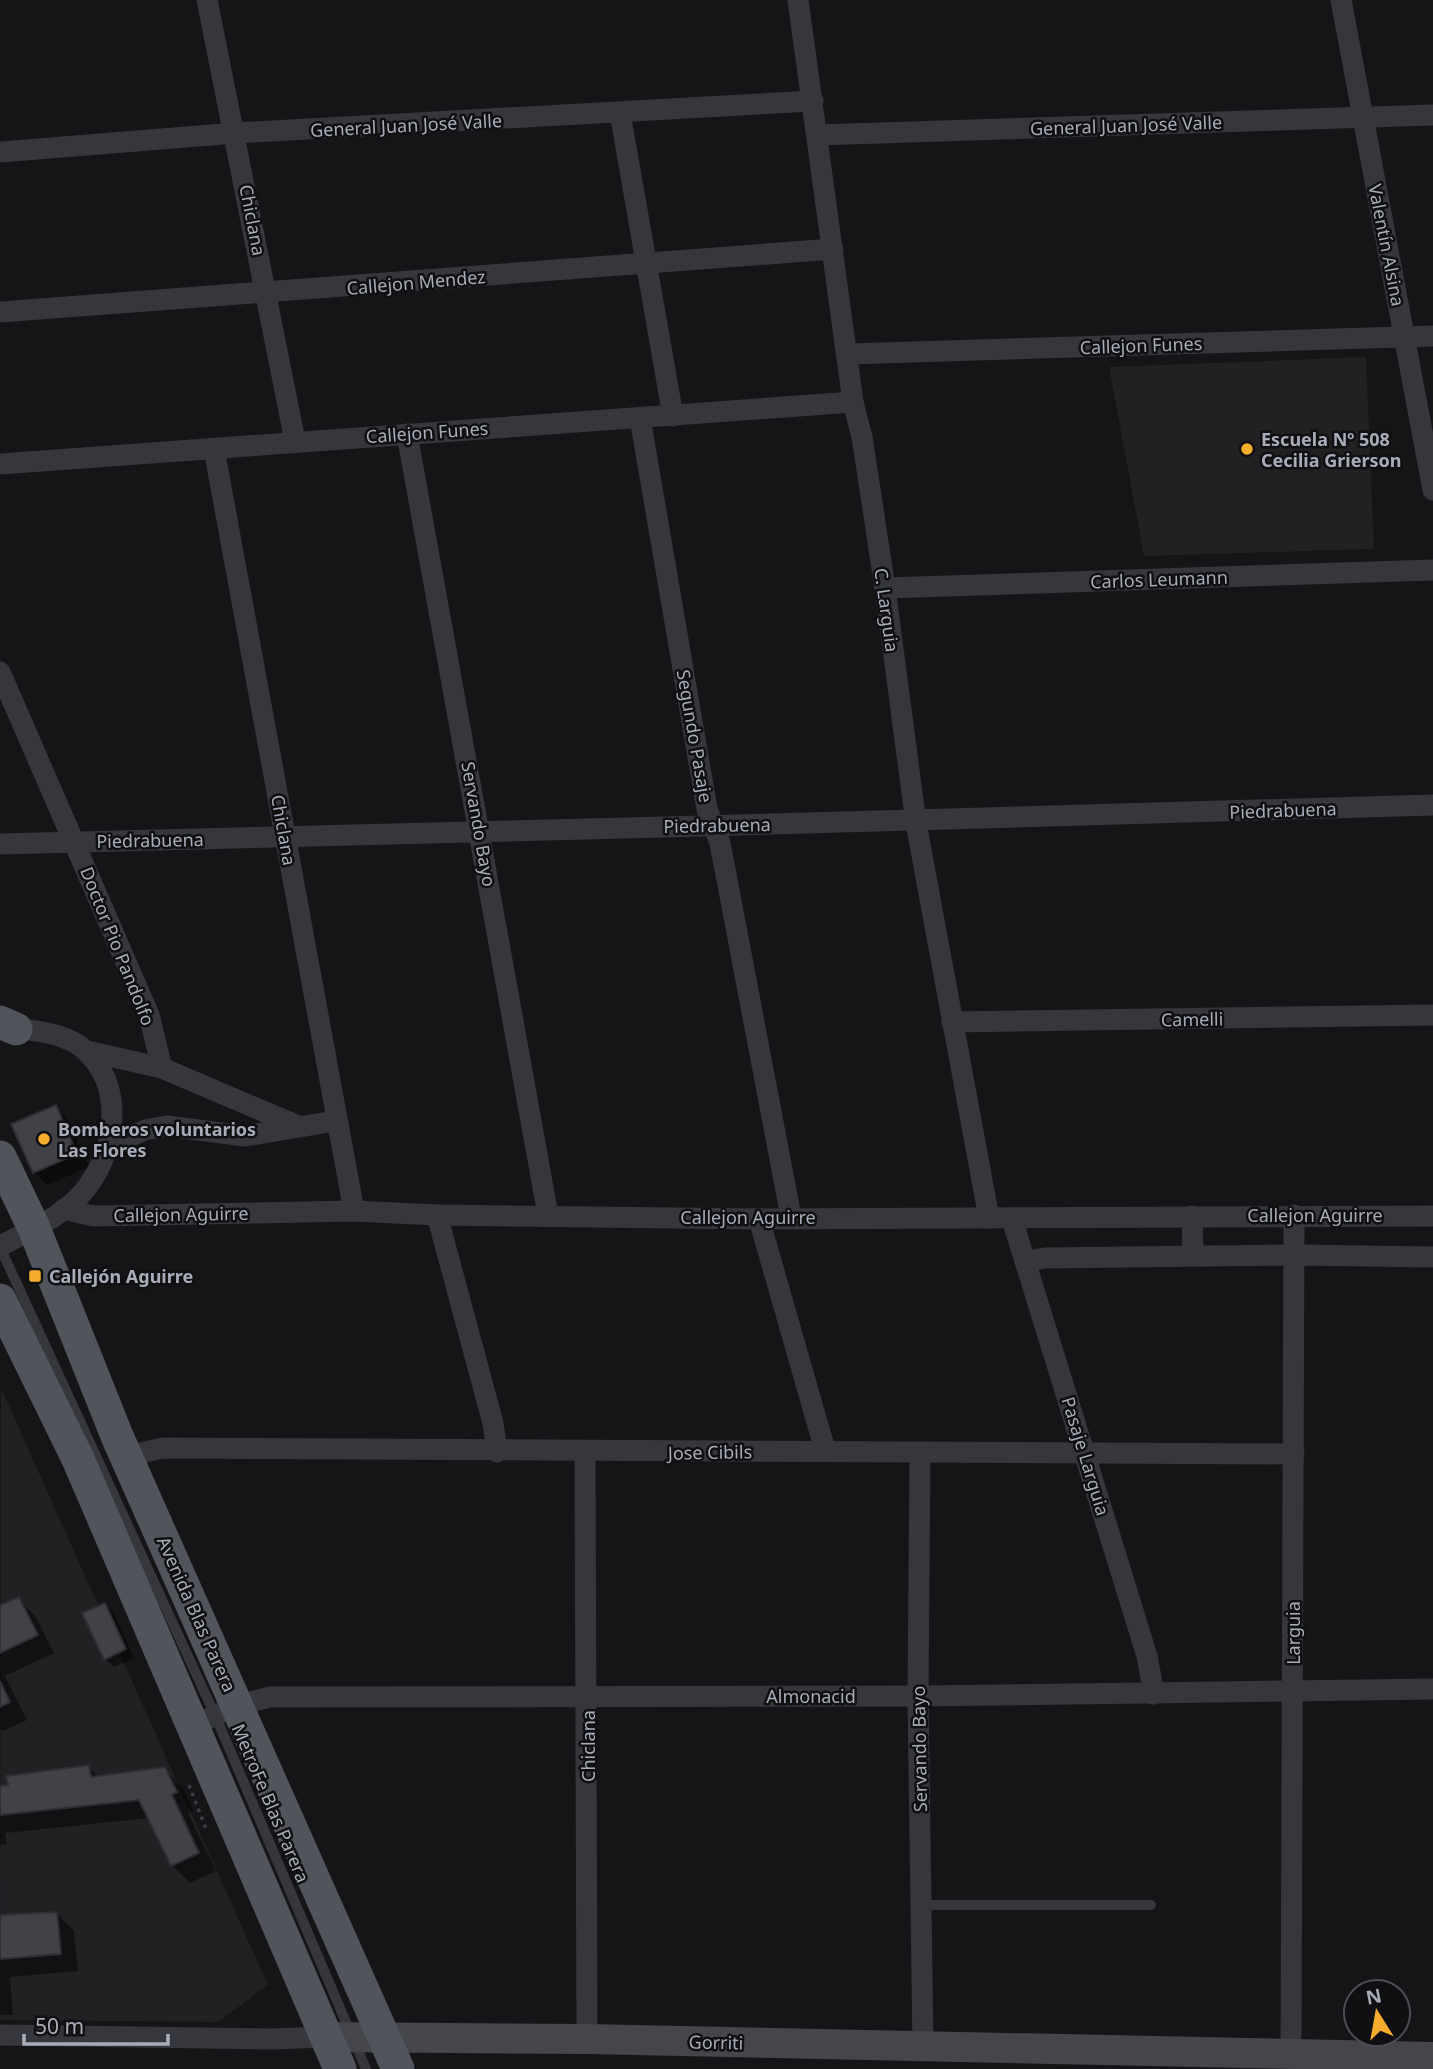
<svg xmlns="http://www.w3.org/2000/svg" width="1433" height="2069" viewBox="0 0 1433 2069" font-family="'Noto Sans',sans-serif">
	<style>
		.built { fill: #212124 }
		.shadow { fill: #0007 }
		.building { fill: #414247; stroke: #2f2f33; stroke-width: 2 }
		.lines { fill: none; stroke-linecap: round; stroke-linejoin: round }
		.path { stroke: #3c3e43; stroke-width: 3.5; stroke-dasharray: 3.5 5; stroke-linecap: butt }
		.lane { stroke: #36373c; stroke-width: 10 }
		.street { stroke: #36373c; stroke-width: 21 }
		.secondary { stroke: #44464c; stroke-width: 30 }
		.primary { stroke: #52545b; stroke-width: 33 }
		.poi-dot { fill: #f6ad2e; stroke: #101012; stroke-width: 2.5 }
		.labels { text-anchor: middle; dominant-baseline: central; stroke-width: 5; stroke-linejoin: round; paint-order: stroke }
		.street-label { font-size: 18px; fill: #a7acb8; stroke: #101012 }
		.poi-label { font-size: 18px; font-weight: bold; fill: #a7acb8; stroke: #101012; text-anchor: start }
	</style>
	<rect width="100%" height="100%" fill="#151517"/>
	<!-- built -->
	<g class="built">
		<polygon points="1366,357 1374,549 1144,556 1109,367"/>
		<polygon points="1,1388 268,1985 218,2022 0,2020"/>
	</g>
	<!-- shadow -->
	<g class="shadow">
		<polygon points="55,1107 68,1120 89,1167 47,1185 34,1172"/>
		<polygon points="19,1599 36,1617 54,1653 5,1676 27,1720 3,1731 0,1728 0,1607"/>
		<polygon points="104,1605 113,1613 134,1658 114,1667 105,1659"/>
		<polygon points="88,1767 99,1777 164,1769 182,1787 193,1810 188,1813 216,1871 190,1883 172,1865 149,1818 5,1833 7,1844 0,1845 0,1788"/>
		<polygon points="56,1913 74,1931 78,1971 10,1977 13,2015 0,2015 0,1917"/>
	</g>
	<!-- building -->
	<g class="building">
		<polygon points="56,1105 77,1154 33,1173 11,1124"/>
		<polygon points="19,1597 38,1635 0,1653 0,1605"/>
		<polygon points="105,1603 126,1649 104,1660 82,1613"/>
		<polygon points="0,1681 10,1702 0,1707"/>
		<polygon points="89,1765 91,1777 165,1767 177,1792 172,1795 199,1853 171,1866 139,1800 0,1815 0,1786 8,1785 6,1776"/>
		<polygon points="57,1912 61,1954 0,1959 0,1915"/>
	</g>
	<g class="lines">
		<!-- path -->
		<polyline class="path" points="189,1785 206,1829"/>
		<!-- lane -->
		<g class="lane">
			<polyline points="0,1247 215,1715 366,2069"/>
			<polyline points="921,1905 1151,1905"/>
		</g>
		<!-- street -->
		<g class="street">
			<polyline points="207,0 295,441"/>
			<polyline points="798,0 853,402 862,437 885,588 916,823 989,1218"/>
			<polyline points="1341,0 1433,490"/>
			<polyline points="620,113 673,416"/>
			<polyline points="818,135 1433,115"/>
			<polyline points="0,152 236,133 813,101"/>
			<polyline points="0,312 833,249"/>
			<polyline points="849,354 1433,336"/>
			<polyline points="640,418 707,809 720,843 791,1217"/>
			<polyline points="407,434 548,1215"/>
			<polyline points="214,449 354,1211"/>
			<polyline points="0,464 853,402"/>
			<polyline points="885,588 1433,570"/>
			<polyline points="0,672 149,1015 162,1068"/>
			<path d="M0,844C478,830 955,822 1433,805"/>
			<polyline points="952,1022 1433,1015"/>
			<polyline points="87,1051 162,1068 298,1126"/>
			<polyline points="109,1146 145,1130 167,1126 245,1136 335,1121"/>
			<polyline points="64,1209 93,1216 354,1211 437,1215 759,1219 1433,1216"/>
			<polyline points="437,1215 493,1423 497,1452"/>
			<polyline points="1192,1216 1193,1256"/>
			<polyline points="759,1219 825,1450"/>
			<polyline points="1012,1219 1147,1656 1154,1694"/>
			<path d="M0,1246C31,1230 68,1214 88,1186C116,1147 124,1088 87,1052C69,1033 31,1029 6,1029"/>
			<polyline points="1025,1262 1044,1258 1297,1255 1433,1257"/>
			<polyline points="920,1452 918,1696 923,2047"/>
			<polyline points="585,1453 587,2039"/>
			<polyline points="127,1456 163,1448 1294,1454"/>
			<polyline points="194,1725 238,1705 270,1697 918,1696 1433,1689"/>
			<polyline points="0,2035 272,2039 327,2037"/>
			<polyline points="1291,2052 1294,1215"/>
		</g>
		<!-- secondary -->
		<polyline class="secondary" points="327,2037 587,2039 1433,2057"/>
		<!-- primary -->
		<g class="primary">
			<polyline points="0,1022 16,1029"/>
			<polyline points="0,1157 34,1228 117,1436 398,2069"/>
			<polyline points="0,1300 78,1459 340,2069"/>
		</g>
	</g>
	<!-- markers -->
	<g class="poi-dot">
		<circle cx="1247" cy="449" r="7"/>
		<circle cx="44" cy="1139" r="7"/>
		<rect x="28" y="1269" width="14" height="14" rx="3.5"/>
	</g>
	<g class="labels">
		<!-- street labels -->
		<g class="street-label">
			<text transform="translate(406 125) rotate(-3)">General Juan José Valle</text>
			<text transform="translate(1126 125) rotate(-2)">General Juan José Valle</text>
			<text transform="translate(253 220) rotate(79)">Chiclana</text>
			<text transform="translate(1387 245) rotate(79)">Valentín Alsina</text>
			<text transform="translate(416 282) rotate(-5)">Callejon Mendez</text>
			<text transform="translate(1141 345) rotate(-2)">Callejon Funes</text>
			<text transform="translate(427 432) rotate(-4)">Callejon Funes</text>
			<text transform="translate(1159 579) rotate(-2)">Carlos Leumann</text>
			<text transform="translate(887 610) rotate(82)">C. Larguia</text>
			<text transform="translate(695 736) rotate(80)">Segundo Pasaje</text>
			<text transform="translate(1283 810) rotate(-2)">Piedrabuena</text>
			<text transform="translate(479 824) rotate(80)">Servando Bayo</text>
			<text transform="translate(717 825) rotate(-1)">Piedrabuena</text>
			<text transform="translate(284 830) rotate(80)">Chiclana</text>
			<text transform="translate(150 840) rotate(-1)">Piedrabuena</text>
			<text transform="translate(118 946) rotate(68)">Doctor Pio Pandolfo</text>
			<text transform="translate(1192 1019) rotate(-1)">Camelli</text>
			<text transform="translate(181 1214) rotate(-1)">Callejon Aguirre</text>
			<text x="1315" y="1215">Callejon Aguirre</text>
			<text x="748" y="1217">Callejon Aguirre</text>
			<text transform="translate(710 1452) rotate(-1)">Jose Cibils</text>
			<text transform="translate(1086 1456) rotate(73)">Pasaje Larguia</text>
			<text transform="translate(197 1614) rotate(66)">Avenida Blas Parera</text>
			<text transform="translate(1293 1633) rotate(-90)">Larguia</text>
			<text x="811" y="1696">Almonacid</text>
			<text transform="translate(588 1746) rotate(-90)">Chiclana</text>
			<text transform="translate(919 1749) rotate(-91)">Servando Bayo</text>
			<text transform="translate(271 1803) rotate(67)">MetroFe Blas Parera</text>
			<text transform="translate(716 2042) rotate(1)">Gorriti</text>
		</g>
		<!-- poi labels -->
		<g class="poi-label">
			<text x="1261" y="439">Escuela Nº 508<tspan x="1261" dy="21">Cecilia Grierson</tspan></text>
			<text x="58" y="1129">Bomberos voluntarios<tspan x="58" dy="21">Las Flores</tspan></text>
			<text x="49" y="1276">Callejón Aguirre</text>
		</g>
	</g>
	<!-- north arrow -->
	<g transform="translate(1377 2013) rotate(349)"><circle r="33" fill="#101012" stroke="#4c4e54" stroke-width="2"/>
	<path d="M0-5L12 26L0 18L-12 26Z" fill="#f6ad2e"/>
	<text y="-10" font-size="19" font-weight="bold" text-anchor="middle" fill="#a7acb8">N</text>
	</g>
	<!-- scale -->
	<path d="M24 2034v10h144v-10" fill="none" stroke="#a7acb8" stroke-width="3.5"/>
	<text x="35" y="2034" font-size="21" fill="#a7acb8" stroke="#101012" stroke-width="5" paint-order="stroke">50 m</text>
</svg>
